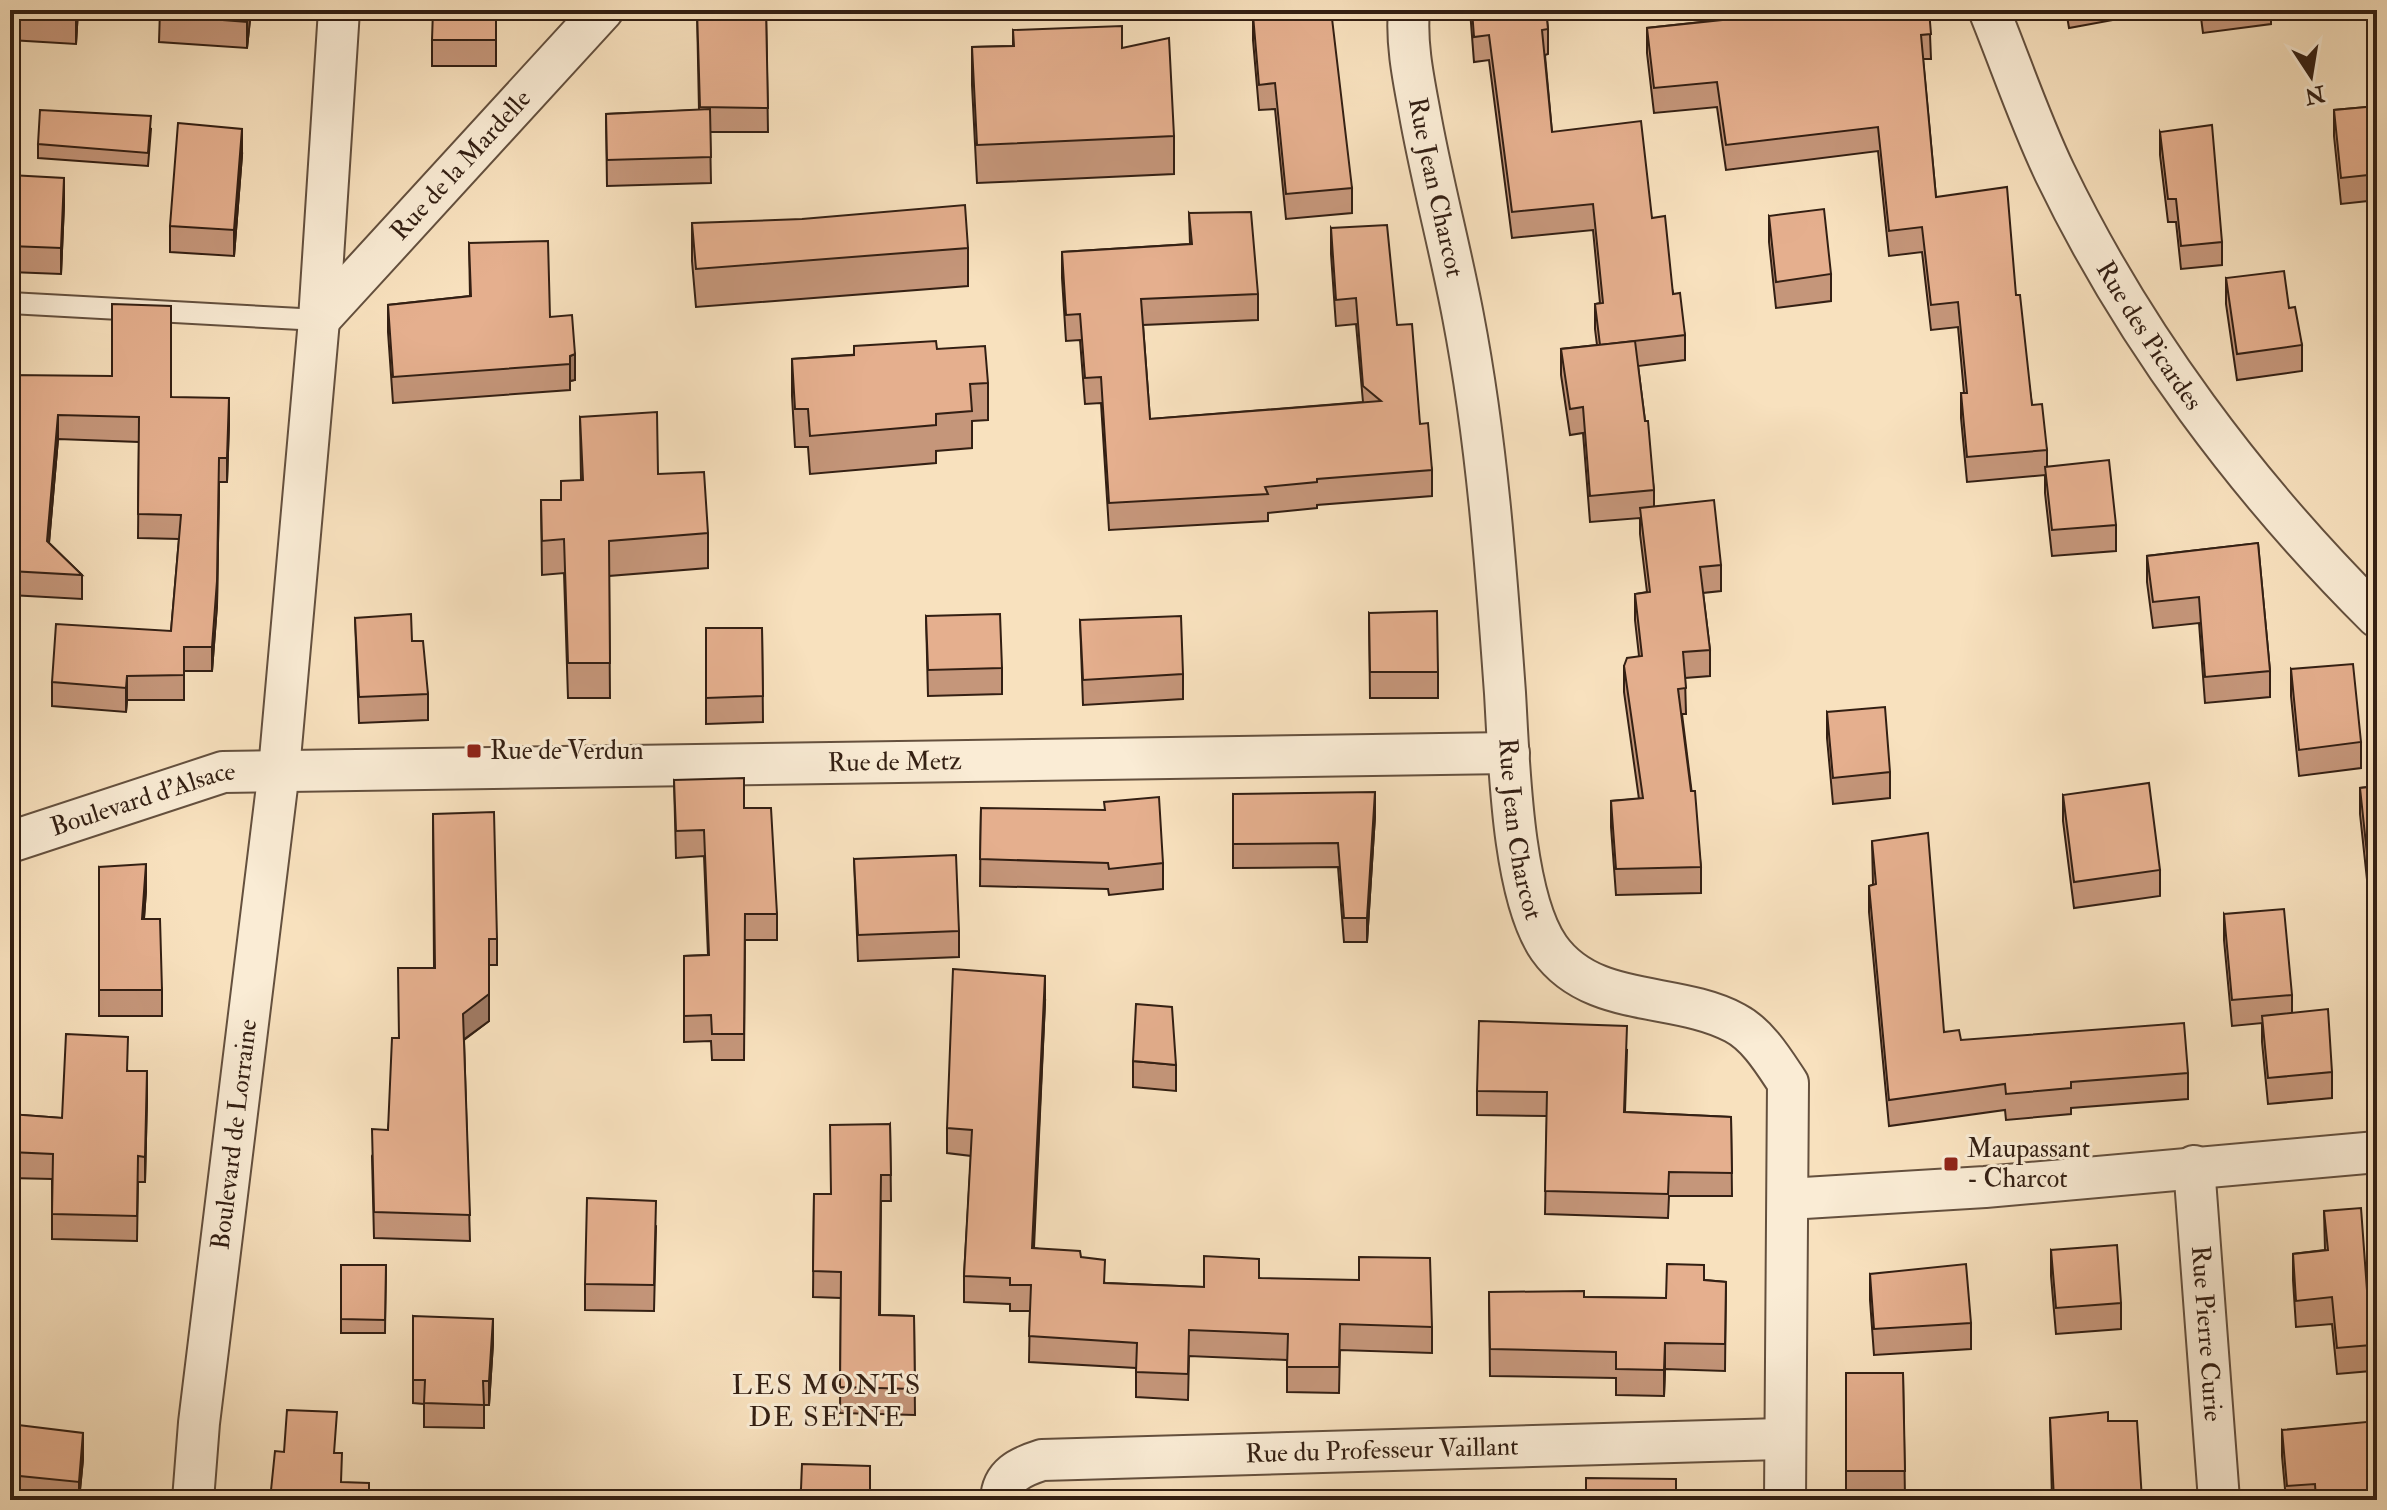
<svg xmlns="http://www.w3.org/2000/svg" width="2387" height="1510" viewBox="0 0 2387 1510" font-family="'IM FELL Double Pica',serif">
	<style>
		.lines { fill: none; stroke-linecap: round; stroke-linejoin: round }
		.service-casing { stroke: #64503e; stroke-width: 24 }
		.minor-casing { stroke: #64503e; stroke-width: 44 }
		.service { stroke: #faecd5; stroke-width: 20 }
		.minor { stroke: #faecd5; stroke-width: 40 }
		.wall { fill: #c5967a; stroke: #331f13; stroke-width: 2 }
		.shaded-wall { fill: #a07a63; stroke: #331f13; stroke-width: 2 }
		.building { fill: #e5af8e; stroke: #331f13; stroke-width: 2 }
		.poi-dot { fill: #8f2418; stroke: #faecd5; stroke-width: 3 }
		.labels { text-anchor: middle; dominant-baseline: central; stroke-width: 6; stroke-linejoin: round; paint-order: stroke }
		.street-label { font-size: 26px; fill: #331f13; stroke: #faecd5 }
		.poi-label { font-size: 26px; fill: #331f13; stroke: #faecd5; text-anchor: start }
		.neighbourhood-label { font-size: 28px; letter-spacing: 2px; fill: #331f13; stroke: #faecd5 }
	</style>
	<rect width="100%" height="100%" fill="#f8e1be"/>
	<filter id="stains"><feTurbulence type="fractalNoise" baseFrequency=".0025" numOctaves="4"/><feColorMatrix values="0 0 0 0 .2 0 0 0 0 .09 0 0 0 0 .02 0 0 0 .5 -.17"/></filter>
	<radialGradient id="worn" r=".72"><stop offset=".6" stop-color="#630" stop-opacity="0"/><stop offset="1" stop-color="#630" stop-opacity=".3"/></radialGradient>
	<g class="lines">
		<defs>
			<polyline id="service" points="10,303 319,320"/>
			<g id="minor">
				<path id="s1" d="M1409,10C1406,42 1413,77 1419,109C1431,178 1450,247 1463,316C1487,441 1496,567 1505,693C1509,760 1512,895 1549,948C1592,1009 1676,991 1735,1023C1758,1035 1774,1062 1788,1083L1785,1500"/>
				<path id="s2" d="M1989,10C2011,64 2030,121 2055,173C2134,337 2248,489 2377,617"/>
				<path id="s3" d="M319,320L603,10"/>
				<path id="s4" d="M10,842L223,772L1509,753"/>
				<path id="s5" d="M2194,1166L2219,1500"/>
				<polyline points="1788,1199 1985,1187 2377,1152"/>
				<path id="s6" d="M193,1500L199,1423L279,770L319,320L339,10"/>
				<path id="s7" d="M1001,1500C1002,1475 1020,1467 1042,1460L1784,1439"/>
			</g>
		</defs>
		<!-- service casing -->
		<use href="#service" class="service-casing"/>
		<!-- minor casing -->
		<use href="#minor" class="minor-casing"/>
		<!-- service -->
		<use href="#service" class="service"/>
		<!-- minor -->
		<use href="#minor" class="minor"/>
	</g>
	<!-- wall -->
	<g class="wall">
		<polygon points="10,10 78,10 76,44 10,40"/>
		<polygon points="160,10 251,10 247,48 159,42"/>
		<polygon points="496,10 496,66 432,66 432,40"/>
		<polygon points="697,10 766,10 768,132 710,132 711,183 607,186 606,114 699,110"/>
		<polygon points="1470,10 1546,10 1548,29 1548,54 1545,55 1552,132 1652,218 1685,335 1685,360 1638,366 1654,490 1654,506 1721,565 1721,591 1703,593 1710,650 1710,676 1685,678 1686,714 1682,714 1701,867 1701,893 1616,895 1611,827 1611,801 1639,799 1624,692 1624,666 1639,656 1635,620 1635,594 1647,592 1640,534 1640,518 1590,522 1583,433 1570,435 1561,375 1561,349 1597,345 1595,329 1595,304 1600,303 1593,230 1512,238 1489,60 1474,62"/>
		<polygon points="1757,10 1929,10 1931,59 1923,59 1936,197 2016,295 2032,405 2047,450 2047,466 2116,525 2116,551 2052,556 2045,493 2045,475 1967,482 1961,418 1961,393 1964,393 1958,327 1931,330 1922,252 1889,256 1878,151 1726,170 1717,107 1654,113 1647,53 1647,28 1757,16"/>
		<polygon points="2066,10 2124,10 2124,18 2069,28"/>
		<polygon points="2200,10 2271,10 2271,24 2203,33"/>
		<polygon points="1274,13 1352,188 1352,213 1286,219 1275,109 1259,110 1253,40 1253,15"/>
		<polygon points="1013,30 1174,136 1174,174 977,183 972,85 972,47 1013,46"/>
		<polygon points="2377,106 2377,200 2341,204 2334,136 2334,110"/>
		<polygon points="151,129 148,166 38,158 38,144"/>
		<polygon points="2160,132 2222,242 2222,265 2181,269 2176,222 2168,222 2160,155"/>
		<polygon points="242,155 234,256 170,252 170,226"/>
		<polygon points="10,175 64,204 61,274 10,272"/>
		<polygon points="1189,213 1258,294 1258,320 1143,325 1150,419 1363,402 1356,324 1336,326 1331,254 1331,228 1397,325 1420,424 1432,470 1432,496 1317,505 1317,508 1268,513 1268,521 1109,530 1101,403 1085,404 1080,340 1066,341 1062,278 1062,252 1190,244"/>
		<polygon points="1769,216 1831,274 1831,301 1776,308 1769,242"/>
		<polygon points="692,223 968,248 968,286 696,307 692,261"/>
		<polygon points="469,243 550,317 575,354 575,380 570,381 570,390 393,403 388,332 388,305 470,296"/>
		<polygon points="2226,278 2289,308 2302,345 2302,371 2237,380 2226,304"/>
		<polygon points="937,349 988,383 988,420 972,421 972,448 936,451 936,463 810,474 808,447 795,447 792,396 792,359"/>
		<polygon points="10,375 171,397 229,423 227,482 219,482 217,605 212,671 184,671 184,700 127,700 126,712 52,706 52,682 171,631 179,539 138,538 139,442 58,439 49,543 82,575 82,599 10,595"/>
		<polygon points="580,417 658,474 708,533 708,568 609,576 610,698 568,698 564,573 542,575 541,500 561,500 581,480"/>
		<polygon points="2258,543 2270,671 2270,697 2205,703 2199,623 2153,628 2147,582 2147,556"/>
		<polygon points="1369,613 1438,672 1438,698 1370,698"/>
		<polygon points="926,616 1002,668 1002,694 928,696"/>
		<polygon points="355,618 412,641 428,694 428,720 359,723"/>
		<polygon points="1080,620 1183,674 1183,699 1083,705"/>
		<polygon points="706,628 762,628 763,722 706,724"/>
		<polygon points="2291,669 2361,742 2361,768 2299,776 2291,696"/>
		<polygon points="1827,712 1890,772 1890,798 1833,804 1827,738"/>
		<polygon points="674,780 744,808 777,914 777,940 745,940 744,1060 712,1060 711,1041 684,1042 684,956 708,955 704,856 676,858"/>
		<polygon points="2377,786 2377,888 2368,889 2360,814 2360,788"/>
		<polygon points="1233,794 1375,816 1367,942 1344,942 1338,867 1233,868"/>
		<polygon points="2063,795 2160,870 2160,896 2074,908 2063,821"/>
		<polygon points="981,808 1163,863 1163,889 1109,895 1108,889 980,886"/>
		<polygon points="433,814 497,939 497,965 489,965 489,1021 464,1040 470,1241 374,1238 372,1156 388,1130 399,1038 434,968"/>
		<polygon points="1872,841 1944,1032 1961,1040 2188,1073 2188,1099 2071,1108 2071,1114 2006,1120 2005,1110 1889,1126 1869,912 1869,886 1873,885"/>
		<polygon points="854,859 959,931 959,957 858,961"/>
		<polygon points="99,867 146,890 144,919 162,990 162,1016 99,1016"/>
		<polygon points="2224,914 2292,995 2292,1013 2332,1072 2332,1098 2268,1104 2262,1042 2262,1023 2232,1026 2224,940"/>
		<polygon points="1045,1002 1034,1248 1081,1257 1105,1283 1204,1287 1259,1278 1432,1327 1432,1353 1340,1350 1339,1393 1287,1392 1287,1360 1189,1356 1188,1400 1136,1397 1136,1368 1029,1362 1030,1311 1010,1311 1010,1304 964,1302 964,1276 971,1156 947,1153 947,1128"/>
		<polygon points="1627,1050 1625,1112 1731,1117 1732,1196 1669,1196 1668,1218 1545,1214 1547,1116 1477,1115 1477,1091"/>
		<polygon points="1133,1061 1176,1065 1176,1091 1133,1087"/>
		<polygon points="128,1071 147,1096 145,1182 138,1182 137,1241 52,1239 52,1179 10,1178 10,1114 62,1118"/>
		<polygon points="890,1124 891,1201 881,1201 880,1315 914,1316 915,1415 840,1413 841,1298 813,1297 814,1194 831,1194"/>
		<polygon points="2324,1211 2371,1345 2371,1371 2337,1374 2332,1324 2296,1327 2293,1280 2293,1254 2325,1250"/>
		<polygon points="656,1227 654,1311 585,1310 585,1284"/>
		<polygon points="2051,1250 2121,1303 2121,1329 2056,1334 2051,1276"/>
		<polygon points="341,1265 386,1265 385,1333 341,1333"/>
		<polygon points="1870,1274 1971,1323 1971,1349 1874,1355 1870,1300"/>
		<polygon points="1704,1280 1726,1282 1725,1371 1665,1369 1664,1396 1616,1395 1616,1378 1490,1376 1489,1292 1584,1297 1666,1298"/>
		<polygon points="413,1316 493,1343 489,1405 484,1405 484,1428 424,1427 424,1404 413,1403"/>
		<polygon points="1846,1373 1903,1373 1905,1498 1846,1497"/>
		<polygon points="2050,1418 2108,1421 2142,1500 2052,1500"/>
		<polygon points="10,1424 83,1459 79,1500 10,1500"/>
		<polygon points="2282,1430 2377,1500 2286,1500 2282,1456"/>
	</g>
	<!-- shaded-wall -->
	<g class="shaded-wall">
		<polygon points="77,10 78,10 76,44 76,14"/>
		<polygon points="249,10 251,10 247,48 247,22"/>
		<polygon points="242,129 242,155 234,256 234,230"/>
		<polygon points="64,178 64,204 61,274 61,248"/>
		<polygon points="575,354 575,380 570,381 570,356"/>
		<polygon points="229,398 229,423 227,482 227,458"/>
		<polygon points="58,415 58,439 47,565 47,541"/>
		<polygon points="219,482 217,605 212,671 212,647"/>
		<polygon points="127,676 127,700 126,712 126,688"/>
		<polygon points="1375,792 1375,816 1367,942 1367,918"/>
		<polygon points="146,864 146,890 142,945 142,919"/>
		<polygon points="489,939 489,1021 463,1040 463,1014"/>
		<polygon points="1045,976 1045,1002 1032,1274 1032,1248"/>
		<polygon points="147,1071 147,1096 145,1182 145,1157"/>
		<polygon points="493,1319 493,1343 489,1405 489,1381"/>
		<polygon points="1665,1343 1665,1369 1664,1396 1664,1370"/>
		<polygon points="83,1433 83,1459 79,1500 79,1482"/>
	</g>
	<!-- building -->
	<g class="building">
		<polygon points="10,10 77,10 76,14"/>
		<polygon points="160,10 249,10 247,22 159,15"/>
		<polygon points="433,10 496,10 496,40 432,40"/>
		<polygon points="697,10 766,10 768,108 700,107"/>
		<polygon points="1274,10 1331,10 1352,188 1286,194 1275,83 1259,85 1253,15 1274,13"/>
		<polygon points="1472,10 1546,10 1548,29 1542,30 1552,132 1641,121 1652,218 1665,216 1673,294 1680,293 1685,335 1600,345 1595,304 1603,303 1593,204 1512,212 1489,35 1474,37"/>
		<polygon points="1758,10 1929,10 1931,34 1921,35 1936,197 2007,187 2016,295 2020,295 2032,405 2042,404 2047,450 1967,457 1961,393 1967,393 1958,302 1931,305 1922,227 1889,231 1878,127 1726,145 1717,82 1654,88 1647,28 1759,16"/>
		<polygon points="1122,26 1122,48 1169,38 1174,136 977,145 972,47 1014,46 1013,30"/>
		<polygon points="2377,106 2377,174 2341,178 2334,110"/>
		<polygon points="710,109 711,157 607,160 606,114"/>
		<polygon points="40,110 151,116 148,153 38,144"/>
		<polygon points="178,123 242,129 234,230 170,226"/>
		<polygon points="2212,125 2222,242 2181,246 2176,199 2168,199 2160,132"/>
		<polygon points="10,175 64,178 61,248 10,246"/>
		<polygon points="965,205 968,248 696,269 692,223 802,219"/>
		<polygon points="1824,209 1831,274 1776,282 1769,216"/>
		<polygon points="1251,212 1258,294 1141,299 1150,419 1381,401 1363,386 1356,298 1336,300 1331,228 1387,225 1397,325 1412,324 1420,424 1428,423 1432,470 1317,479 1317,482 1265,487 1268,494 1109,503 1101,377 1085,378 1080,314 1066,315 1062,252 1192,244 1189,213"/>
		<polygon points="548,241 550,317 572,315 575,354 570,356 570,364 393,377 388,305 471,296 469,243"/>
		<polygon points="2284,271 2289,308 2295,307 2302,345 2237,354 2226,278"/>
		<polygon points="112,304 171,306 171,397 229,398 227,458 219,458 217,581 212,647 184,647 184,675 127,676 126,688 52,682 56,624 171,631 181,515 138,514 139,417 58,415 47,541 82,575 10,571 10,375 112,376"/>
		<polygon points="936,341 937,349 985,346 988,383 970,384 972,411 936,414 936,425 810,436 808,409 795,409 792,359 854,355 854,346"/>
		<polygon points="1635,341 1645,421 1648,421 1654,490 1590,496 1583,407 1570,409 1561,349"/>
		<polygon points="657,412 658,474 704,472 708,533 609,541 610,663 568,663 564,539 542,541 541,500 561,500 561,481 583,480 580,417"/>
		<polygon points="2109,460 2116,525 2052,530 2045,467"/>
		<polygon points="1714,500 1721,565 1700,567 1710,650 1683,652 1686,688 1678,689 1691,791 1695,791 1701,867 1616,869 1611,801 1643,798 1624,666 1627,658 1642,656 1635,594 1650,592 1640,508"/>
		<polygon points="2258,543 2270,671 2205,677 2199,597 2153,602 2147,556"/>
		<polygon points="1437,611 1438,672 1370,672 1369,613"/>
		<polygon points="411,614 412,641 423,641 428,694 359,697 355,618"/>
		<polygon points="1000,614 1002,668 928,670 926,616"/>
		<polygon points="1181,616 1183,674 1083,680 1080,620"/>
		<polygon points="706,628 762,628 763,696 706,698"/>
		<polygon points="2353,664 2361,742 2299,750 2291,669"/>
		<polygon points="1885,707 1890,772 1833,778 1827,712"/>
		<polygon points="744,778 744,808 771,808 777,914 745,914 744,1034 712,1034 711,1015 684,1016 684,956 709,955 704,830 676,831 674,780"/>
		<polygon points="2149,783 2160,870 2074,882 2063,795"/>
		<polygon points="2377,786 2377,862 2368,863 2360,788"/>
		<polygon points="1375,792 1367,918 1344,918 1338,843 1233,844 1233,794"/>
		<polygon points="1159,797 1163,863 1109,869 1108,863 980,859 981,808 1105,810 1104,802"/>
		<polygon points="494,812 497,939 489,939 489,994 463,1014 470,1215 374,1212 372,1129 388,1130 392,1038 399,1038 398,968 435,968 433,814"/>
		<polygon points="1928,833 1944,1032 1959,1030 1961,1040 2184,1023 2188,1073 2071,1082 2071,1088 2006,1094 2005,1084 1889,1100 1869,886 1876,884 1872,841"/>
		<polygon points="956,855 959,931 858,935 854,859"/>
		<polygon points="146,864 142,919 160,919 162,990 99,990 99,867"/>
		<polygon points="2284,909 2292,995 2232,1000 2224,914"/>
		<polygon points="953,969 1045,976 1032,1248 1080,1251 1081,1257 1105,1260 1104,1283 1204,1287 1204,1256 1259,1259 1259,1278 1359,1280 1359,1257 1430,1258 1432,1327 1340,1324 1339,1367 1287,1367 1288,1334 1189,1330 1188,1374 1136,1372 1137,1343 1029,1336 1031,1285 1010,1285 1010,1278 964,1276 972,1130 947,1128"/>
		<polygon points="1136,1004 1172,1007 1176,1065 1133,1061"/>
		<polygon points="2328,1009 2332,1072 2268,1078 2262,1016"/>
		<polygon points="1479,1021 1627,1026 1624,1112 1731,1117 1732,1173 1669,1172 1668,1194 1545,1191 1547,1092 1477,1091"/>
		<polygon points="66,1034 128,1037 127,1071 147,1071 145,1157 138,1156 137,1216 52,1214 53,1154 10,1152 10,1114 62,1118"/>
		<polygon points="890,1124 891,1175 881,1175 879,1315 914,1316 915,1389 840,1387 841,1272 813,1271 814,1194 831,1194 830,1125"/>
		<polygon points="587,1198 656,1201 654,1285 585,1284"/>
		<polygon points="2361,1208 2371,1345 2337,1348 2332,1297 2296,1301 2293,1254 2328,1250 2324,1211"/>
		<polygon points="2117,1245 2121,1303 2056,1308 2051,1250"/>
		<polygon points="1667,1264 1704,1265 1704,1280 1726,1282 1725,1344 1665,1343 1664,1370 1616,1369 1616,1352 1490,1349 1489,1292 1584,1291 1584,1297 1666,1298"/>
		<polygon points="1966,1264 1971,1323 1874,1329 1870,1274"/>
		<polygon points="341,1265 386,1265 385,1320 341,1319"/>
		<polygon points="413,1316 493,1319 489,1381 483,1381 484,1405 424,1403 425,1380 413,1380"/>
		<polygon points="1846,1373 1903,1373 1905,1471 1846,1471"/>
		<polygon points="287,1410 337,1412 334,1453 342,1453 341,1482 369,1483 369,1500 270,1500 275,1451 284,1452"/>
		<polygon points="2108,1412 2108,1421 2137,1421 2142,1500 2054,1500 2050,1418"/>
		<polygon points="2377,1421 2377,1500 2316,1500 2315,1484 2287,1486 2282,1430"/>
		<polygon points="10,1424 83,1433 79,1482 10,1475"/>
		<polygon points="802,1464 870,1466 870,1500 791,1500 801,1489"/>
		<polygon points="1586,1478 1676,1479 1676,1500 1586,1500"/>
	</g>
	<!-- markers -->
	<g class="poi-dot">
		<rect x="466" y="743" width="16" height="16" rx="4"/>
		<rect x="1943" y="1156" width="16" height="16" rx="4"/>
	</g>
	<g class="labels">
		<!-- street labels -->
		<g class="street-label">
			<text stroke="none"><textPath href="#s3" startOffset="210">Rue de la Mardelle</textPath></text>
			<text stroke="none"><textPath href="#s1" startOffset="180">Rue Jean Charcot</textPath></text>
			<text stroke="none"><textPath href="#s2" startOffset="364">Rue des Picardes</textPath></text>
			<text stroke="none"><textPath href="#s4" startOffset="896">Rue de Metz</textPath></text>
			<text stroke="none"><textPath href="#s4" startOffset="140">Boulevard d'Alsace</textPath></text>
			<text stroke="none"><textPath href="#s1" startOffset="828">Rue Jean Charcot</textPath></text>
			<text stroke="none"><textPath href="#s6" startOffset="368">Boulevard de Lorraine</textPath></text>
			<text stroke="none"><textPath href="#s5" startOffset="168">Rue Pierre Curie</textPath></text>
			<text stroke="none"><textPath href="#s7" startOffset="402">Rue du Professeur Vaillant</textPath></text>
		</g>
		<!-- poi labels -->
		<g class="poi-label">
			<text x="490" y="751">Rue de Verdun</text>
			<text x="1967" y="1149">Maupassant<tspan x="1967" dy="30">- Charcot</tspan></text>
		</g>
		<!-- neighbourhood labels -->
		<g class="neighbourhood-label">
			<text x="827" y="1385">LES MONTS<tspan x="827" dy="32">DE SEINE</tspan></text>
		</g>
	</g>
	<!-- margin -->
	<rect width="2387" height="1510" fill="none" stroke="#f8e1be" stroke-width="40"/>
	<rect x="12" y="12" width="2363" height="1486" fill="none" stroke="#331f13" stroke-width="4"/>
	<rect x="20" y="20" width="2347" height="1470" fill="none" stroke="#331f13" stroke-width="2"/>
	<!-- north arrow -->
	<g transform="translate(2311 76) rotate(168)" stroke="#faecd5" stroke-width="6" paint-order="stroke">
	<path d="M0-6L14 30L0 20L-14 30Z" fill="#331f13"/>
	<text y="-12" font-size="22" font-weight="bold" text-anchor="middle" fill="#331f13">N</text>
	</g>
	<rect width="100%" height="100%" filter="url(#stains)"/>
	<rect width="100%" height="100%" fill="url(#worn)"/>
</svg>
